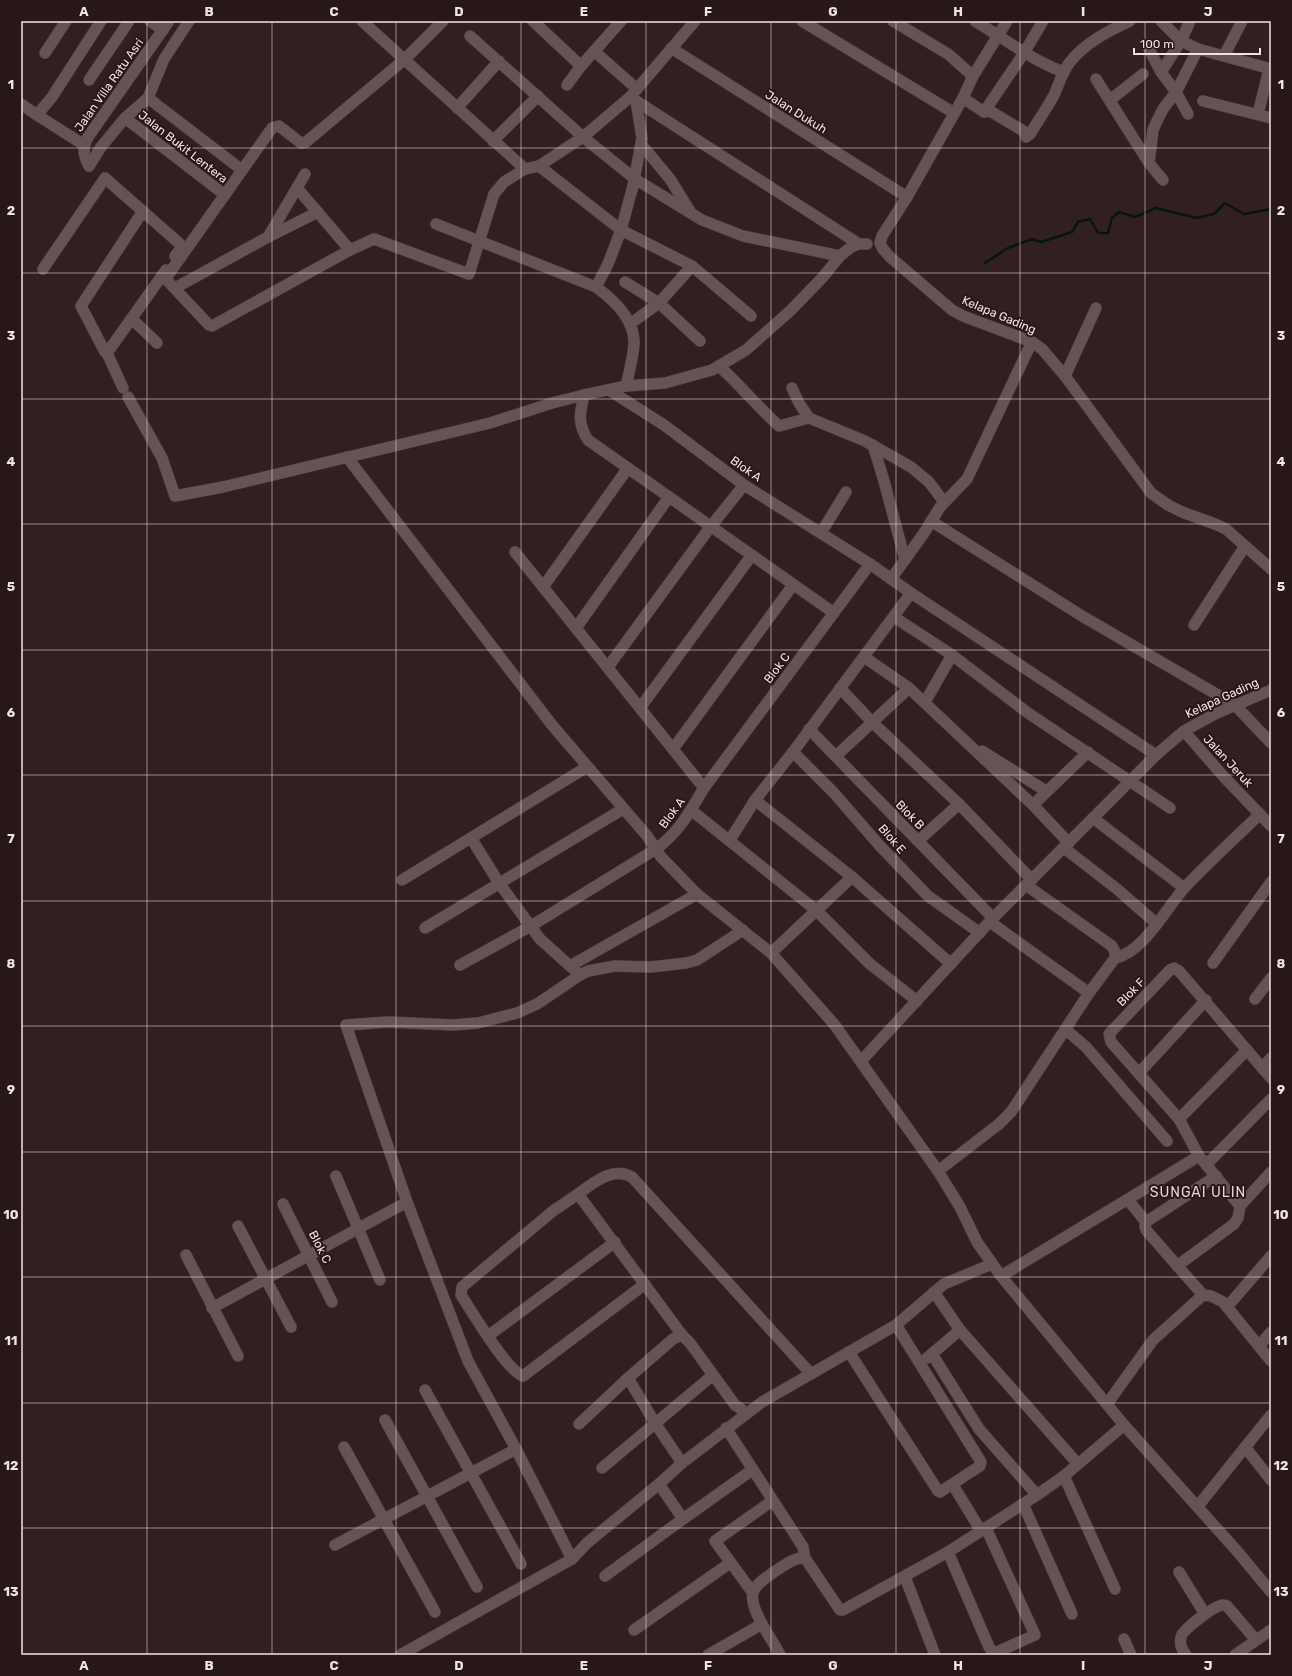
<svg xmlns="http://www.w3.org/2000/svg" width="1292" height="1676" viewBox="0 0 1292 1676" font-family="Rubik,sans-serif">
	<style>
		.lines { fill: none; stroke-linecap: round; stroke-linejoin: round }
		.stream { stroke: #04160e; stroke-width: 2.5 }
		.minor-casing { stroke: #4d3d3e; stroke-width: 12 }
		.minor { stroke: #675353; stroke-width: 11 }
		.grid { fill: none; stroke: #f0e3e3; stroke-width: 1; stroke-opacity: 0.55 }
		.labels { text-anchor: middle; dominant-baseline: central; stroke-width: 4; stroke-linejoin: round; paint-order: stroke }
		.street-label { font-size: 12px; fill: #f0e3e3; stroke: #281718 }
		.quarter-label { font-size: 14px; letter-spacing: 1px; fill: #ebd2d3; stroke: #281718 }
		.neatline { fill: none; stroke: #f0e3e3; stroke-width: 1.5 }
		.grid-label { font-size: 13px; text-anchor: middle; font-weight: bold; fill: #f0e3e3 }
	</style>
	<rect width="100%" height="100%" fill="#322021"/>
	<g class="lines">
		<!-- stream -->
		<polyline class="stream" points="985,263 1008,248 1032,239 1041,242 1072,232 1078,222 1090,219 1098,233 1108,233 1112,218 1119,212 1135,217 1156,208 1197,218 1214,214 1225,203 1244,214 1271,209"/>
		<defs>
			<g id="minor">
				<polyline points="150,21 163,30"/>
				<polyline points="362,21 525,169"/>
				<polyline points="533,21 581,66"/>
				<polyline points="802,21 954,113"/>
				<polyline points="893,21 948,54 973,76"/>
				<path d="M975,21C1005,39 1031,60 1064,72"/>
				<polyline points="1007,21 973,76 963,98 907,197 882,236 880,243 883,249 890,257 952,310 963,316 1032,342 1042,349 1065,376 1151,493 1168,505 1182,512 1215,524 1226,529 1271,569"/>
				<polyline points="1161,21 1181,41 1198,49 1271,69"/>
				<polyline points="470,36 583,137 635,179 702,220 743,236 840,256"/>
				<polyline points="1148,47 1161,72"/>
				<polyline points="671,48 907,197"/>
				<polyline points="594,51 637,89"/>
				<polyline points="45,53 66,21"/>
				<polyline points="1224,56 1242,21"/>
				<polyline points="1096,79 1149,163"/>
				<polyline points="89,80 129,21"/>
				<polyline points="567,85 581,66 621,21"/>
				<polyline points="630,97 859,244"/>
				<polyline points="148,98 242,170"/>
				<path d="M963,98L984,112L990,111L1025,132L1026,137L1030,134C1038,121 1047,108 1054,95C1059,84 1062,72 1070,62C1085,43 1108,31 1130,21"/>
				<polyline points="1110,100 1143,74"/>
				<polyline points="1203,101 1271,118"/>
				<polyline points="21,104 37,115 52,97 101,21"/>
				<polyline points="457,108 499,61"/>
				<polyline points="984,112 1024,53 1043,21"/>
				<polyline points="1188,114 1176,92 1161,72 1181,41 1190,21"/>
				<polyline points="1258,114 1269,69"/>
				<polyline points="37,115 84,145"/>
				<polyline points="125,118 225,195"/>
				<polyline points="493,141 538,96"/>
				<polyline points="641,144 670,179 691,213"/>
				<polyline points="89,166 101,147 125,118 148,98 164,59 189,21"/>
				<path d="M89,166C83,155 82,148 88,137L169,21"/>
				<polyline points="539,166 621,230 692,266 751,316"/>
				<polyline points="1163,180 1149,163 1153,130 1157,121 1163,109 1176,92 1198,49"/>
				<polyline points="297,188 350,250"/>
				<path d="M436,224L596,287C614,300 635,319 634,344C633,358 629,373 626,386"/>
				<polyline points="268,237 305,174"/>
				<polyline points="43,269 105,178 180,244 182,247 175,256"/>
				<polyline points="162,275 209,325 212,326 350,250 374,239 469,274 494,194 504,182 525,169 539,166 583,137 630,97 695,21"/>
				<polyline points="166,278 272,128 279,126 301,143 306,142 405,59 443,21"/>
				<polyline points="625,282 659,303 700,341"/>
				<polyline points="596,287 608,264 621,230 633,186 642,138 636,101"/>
				<polyline points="175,288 268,237 318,212"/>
				<polyline points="132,319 157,343"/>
				<polyline points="630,324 659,303 692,266"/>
				<polyline points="107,353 166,270"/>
				<path d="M719,366C740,385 758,407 779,426L809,418L865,441L911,467L929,482L944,502"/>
				<polyline points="1065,376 1096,308"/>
				<polyline points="123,388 107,353 105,352 81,306 143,211"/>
				<polyline points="792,388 799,403 809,418"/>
				<polyline points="609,390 664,425 744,485 870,564 911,593 1156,755"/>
				<path d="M584,395C580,413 577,423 588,440L834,613"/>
				<polyline points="128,397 162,458 175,496 223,487 490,423 552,403 584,395 626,386 665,383 712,370 746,350 790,311 823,277 840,256 851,247 859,244 867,244"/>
				<polyline points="873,445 884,481 905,560"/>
				<polyline points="347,457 552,725 648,837 661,857 697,894 771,953 834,1024 938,1171 960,1207 977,1242 1001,1276 1124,1425 1237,1551 1271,1592"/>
				<polyline points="931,521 1082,616 1235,705 1271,743"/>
				<polyline points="821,533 846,492"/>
				<polyline points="515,552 704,788"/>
				<polyline points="891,579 924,533 940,507 967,479 1029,348"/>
				<polyline points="543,587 628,468"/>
				<polyline points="894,617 952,655 1028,713 1170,808"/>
				<polyline points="1194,625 1245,546"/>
				<polyline points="576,628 669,497"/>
				<polyline points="864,657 909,688 1033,805 1069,843"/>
				<polyline points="608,667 711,526 744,485"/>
				<polyline points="840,688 873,723 959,804 1032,880"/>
				<polyline points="925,702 952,655"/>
				<polyline points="640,708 752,555"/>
				<polyline points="809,729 993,918"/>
				<polyline points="1184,731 1224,777 1271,826"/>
				<polyline points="673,749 793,585"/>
				<polyline points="982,751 1046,791"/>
				<polyline points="793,752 834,793 880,846 928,896 980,933"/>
				<polyline points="836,756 909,688"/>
				<polyline points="755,800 852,877 951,964"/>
				<polyline points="1033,805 1088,752"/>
				<polyline points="691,810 817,911 870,964 917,1001"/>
				<polyline points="1093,818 1184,888"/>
				<polyline points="471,838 499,883 540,939 580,975"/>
				<polyline points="730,840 755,800 793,752 911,593"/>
				<polyline points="918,841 959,804"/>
				<polyline points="1064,848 1117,889 1157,924"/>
				<polyline points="402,880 587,767"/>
				<polyline points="990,922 1089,993"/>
				<polyline points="425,928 623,809"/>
				<polyline points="771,953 852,877"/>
				<path d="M1115,958C1144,952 1166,908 1185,887C1209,862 1235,838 1260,814"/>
				<polyline points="1213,963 1271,882"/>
				<path d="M460,965L531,926L656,849C681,830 688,814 704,788L870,564"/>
				<polyline points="570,966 697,894"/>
				<polyline points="1255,999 1271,978"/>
				<polyline points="1066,1030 1086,1047 1167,1141"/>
				<polyline points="861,1061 993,918 1156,755 1184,731 1215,714 1271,690"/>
				<polyline points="1262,1068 1271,1058"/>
				<polyline points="1139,1073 1206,1000"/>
				<polyline points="1179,1119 1247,1050"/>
				<polyline points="1207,1164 1271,1099"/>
				<polyline points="938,1171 999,1124 1011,1112 1089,993 1115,958 1115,952 1112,946 1026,885"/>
				<polyline points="336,1176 380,1280"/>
				<path d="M578,1194C593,1183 613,1166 632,1177L811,1374"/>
				<polyline points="1128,1200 1146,1222"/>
				<polyline points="283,1204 332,1302"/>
				<polyline points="1240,1206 1199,1156 1179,1119 1111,1042 1109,1034 1170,970 1174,968 1179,971 1271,1078"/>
				<polyline points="1146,1222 1145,1226 1146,1230 1203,1295 1211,1296 1223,1302 1271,1361"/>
				<polyline points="1146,1222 1216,1176"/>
				<polyline points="238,1226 291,1327"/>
				<polyline points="186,1255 238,1356"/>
				<polyline points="1177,1266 1234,1224 1238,1218 1240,1206 1271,1172"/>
				<polyline points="1001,1276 1199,1156"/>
				<path d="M645,1284L523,1376C506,1370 473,1313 461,1295L462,1287L553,1211L578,1194L682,1335L690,1343L735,1405L747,1413"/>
				<polyline points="934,1292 960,1330 1077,1463"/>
				<polyline points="1227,1307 1271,1256"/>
				<polyline points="212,1308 407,1202"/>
				<polyline points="488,1336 615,1242"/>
				<polyline points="1259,1346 1271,1332"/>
				<polyline points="849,1352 938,1491 940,1492 980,1466 981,1462 896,1325"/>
				<polyline points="932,1354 979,1429 1037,1495"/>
				<polyline points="927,1358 960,1330"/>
				<polyline points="628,1378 655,1423 682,1463"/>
				<polyline points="425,1390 521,1564"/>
				<polyline points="1107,1404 1153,1340 1203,1295"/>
				<polyline points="385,1420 477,1587"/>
				<polyline points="579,1424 628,1378 673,1339 682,1335"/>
				<polyline points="726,1428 803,1547 805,1558 840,1610 843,1610 948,1552 1037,1495 1064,1476 1124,1425"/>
				<polyline points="344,1447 435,1612"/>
				<polyline points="1245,1447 1271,1480"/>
				<polyline points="602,1468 713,1375"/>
				<polyline points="1064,1476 1115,1589"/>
				<polyline points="659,1484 683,1519 752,1470"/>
				<polyline points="953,1485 981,1531"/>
				<polyline points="1023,1504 1072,1614"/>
				<polyline points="1198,1506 1271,1415"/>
				<polyline points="335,1545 516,1449"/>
				<polyline points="948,1552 989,1647 992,1651 997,1652 1035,1635 986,1528"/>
				<polyline points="572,1559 587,1543 659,1484 682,1463 762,1402 896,1325 944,1284 992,1264"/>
				<polyline points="1179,1572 1205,1614"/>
				<polyline points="605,1576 683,1519"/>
				<polyline points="905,1577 935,1655"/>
				<polyline points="753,1593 715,1541 772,1501"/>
				<polyline points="634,1630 730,1563"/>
				<polyline points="1124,1639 1131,1655"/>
				<polyline points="400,1655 572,1559 516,1449 468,1361 407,1202 346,1025 388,1022 452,1025 478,1023 517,1013 537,1004 580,975 588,971 615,966 651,967 686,963 697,960 743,930"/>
				<polyline points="708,1655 762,1624"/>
				<path d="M780,1655C773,1640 749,1610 753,1593C755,1584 767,1577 774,1572C785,1565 792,1558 805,1558"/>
				<path d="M1186,1655C1182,1650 1179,1644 1181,1637C1183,1629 1213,1607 1222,1605L1227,1606L1256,1640"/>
				<polyline points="1235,1655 1271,1630"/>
			</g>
		</defs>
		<!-- minor casing -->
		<use href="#minor" class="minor-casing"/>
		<!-- minor -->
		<use href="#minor" class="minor"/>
	</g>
	<!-- grid -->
	<path class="grid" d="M147,21V1655M272,21V1655M396,21V1655M521,21V1655M646,21V1655M771,21V1655M896,21V1655M1020,21V1655M1145,21V1655M21,148H1271M21,273H1271M21,399H1271M21,524H1271M21,650H1271M21,775H1271M21,901H1271M21,1026H1271M21,1152H1271M21,1277H1271M21,1403H1271M21,1528H1271"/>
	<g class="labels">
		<!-- street labels -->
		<g class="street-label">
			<text transform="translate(109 85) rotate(-55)">Jalan Villa Ratu Asri</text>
			<text transform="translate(796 112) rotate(32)">Jalan Dukuh</text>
			<text transform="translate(183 147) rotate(38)">Jalan Bukit Lentera</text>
			<text transform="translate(999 315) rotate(23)">Kelapa Gading</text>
			<text transform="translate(746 469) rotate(35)">Blok A</text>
			<text transform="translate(777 668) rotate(-53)">Blok C</text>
			<text transform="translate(1222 698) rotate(-25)">Kelapa Gading</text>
			<text transform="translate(1228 761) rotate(47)">Jalan Jeruk</text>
			<text transform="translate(672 813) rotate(-54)">Blok A</text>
			<text transform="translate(910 815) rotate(46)">Blok B</text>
			<text transform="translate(892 839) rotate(49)">Blok E</text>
			<text transform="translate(1131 992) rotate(-46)">Blok F</text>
			<text transform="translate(320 1247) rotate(63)">Blok C</text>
		</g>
		<!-- quarter labels -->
		<g class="quarter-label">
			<text x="1198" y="1192">SUNGAI ULIN</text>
		</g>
	</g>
	<!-- border -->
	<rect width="1292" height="1676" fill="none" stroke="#281718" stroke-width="44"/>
	<!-- scale -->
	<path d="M1134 48v6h126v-6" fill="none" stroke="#f0e3e3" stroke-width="2"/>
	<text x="1140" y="48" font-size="12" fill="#f0e3e3" stroke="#281718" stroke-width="3" paint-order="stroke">100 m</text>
	<rect x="22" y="22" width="1248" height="1632" class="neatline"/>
	<g class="grid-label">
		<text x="84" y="16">A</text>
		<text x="209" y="16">B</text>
		<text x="334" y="16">C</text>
		<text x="459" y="16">D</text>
		<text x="584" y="16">E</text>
		<text x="708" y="16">F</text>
		<text x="833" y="16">G</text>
		<text x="958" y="16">H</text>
		<text x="1083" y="16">I</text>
		<text x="1208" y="16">J</text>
		<text x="11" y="89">1</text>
		<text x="1281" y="89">1</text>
		<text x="11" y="215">2</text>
		<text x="1281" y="215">2</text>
		<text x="11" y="340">3</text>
		<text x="1281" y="340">3</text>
		<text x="11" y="466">4</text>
		<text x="1281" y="466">4</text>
		<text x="11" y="591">5</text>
		<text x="1281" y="591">5</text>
		<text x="11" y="717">6</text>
		<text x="1281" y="717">6</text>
		<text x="11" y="843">7</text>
		<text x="1281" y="843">7</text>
		<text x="11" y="968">8</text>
		<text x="1281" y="968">8</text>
		<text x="11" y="1094">9</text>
		<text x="1281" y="1094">9</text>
		<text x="11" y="1219">10</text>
		<text x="1281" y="1219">10</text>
		<text x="11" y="1345">11</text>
		<text x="1281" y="1345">11</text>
		<text x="11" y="1470">12</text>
		<text x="1281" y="1470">12</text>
		<text x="11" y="1596">13</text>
		<text x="1281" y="1596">13</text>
		<text x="84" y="1670">A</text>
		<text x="209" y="1670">B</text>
		<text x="334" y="1670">C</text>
		<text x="459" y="1670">D</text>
		<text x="584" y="1670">E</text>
		<text x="708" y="1670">F</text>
		<text x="833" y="1670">G</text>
		<text x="958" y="1670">H</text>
		<text x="1083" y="1670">I</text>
		<text x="1208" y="1670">J</text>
	</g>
</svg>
